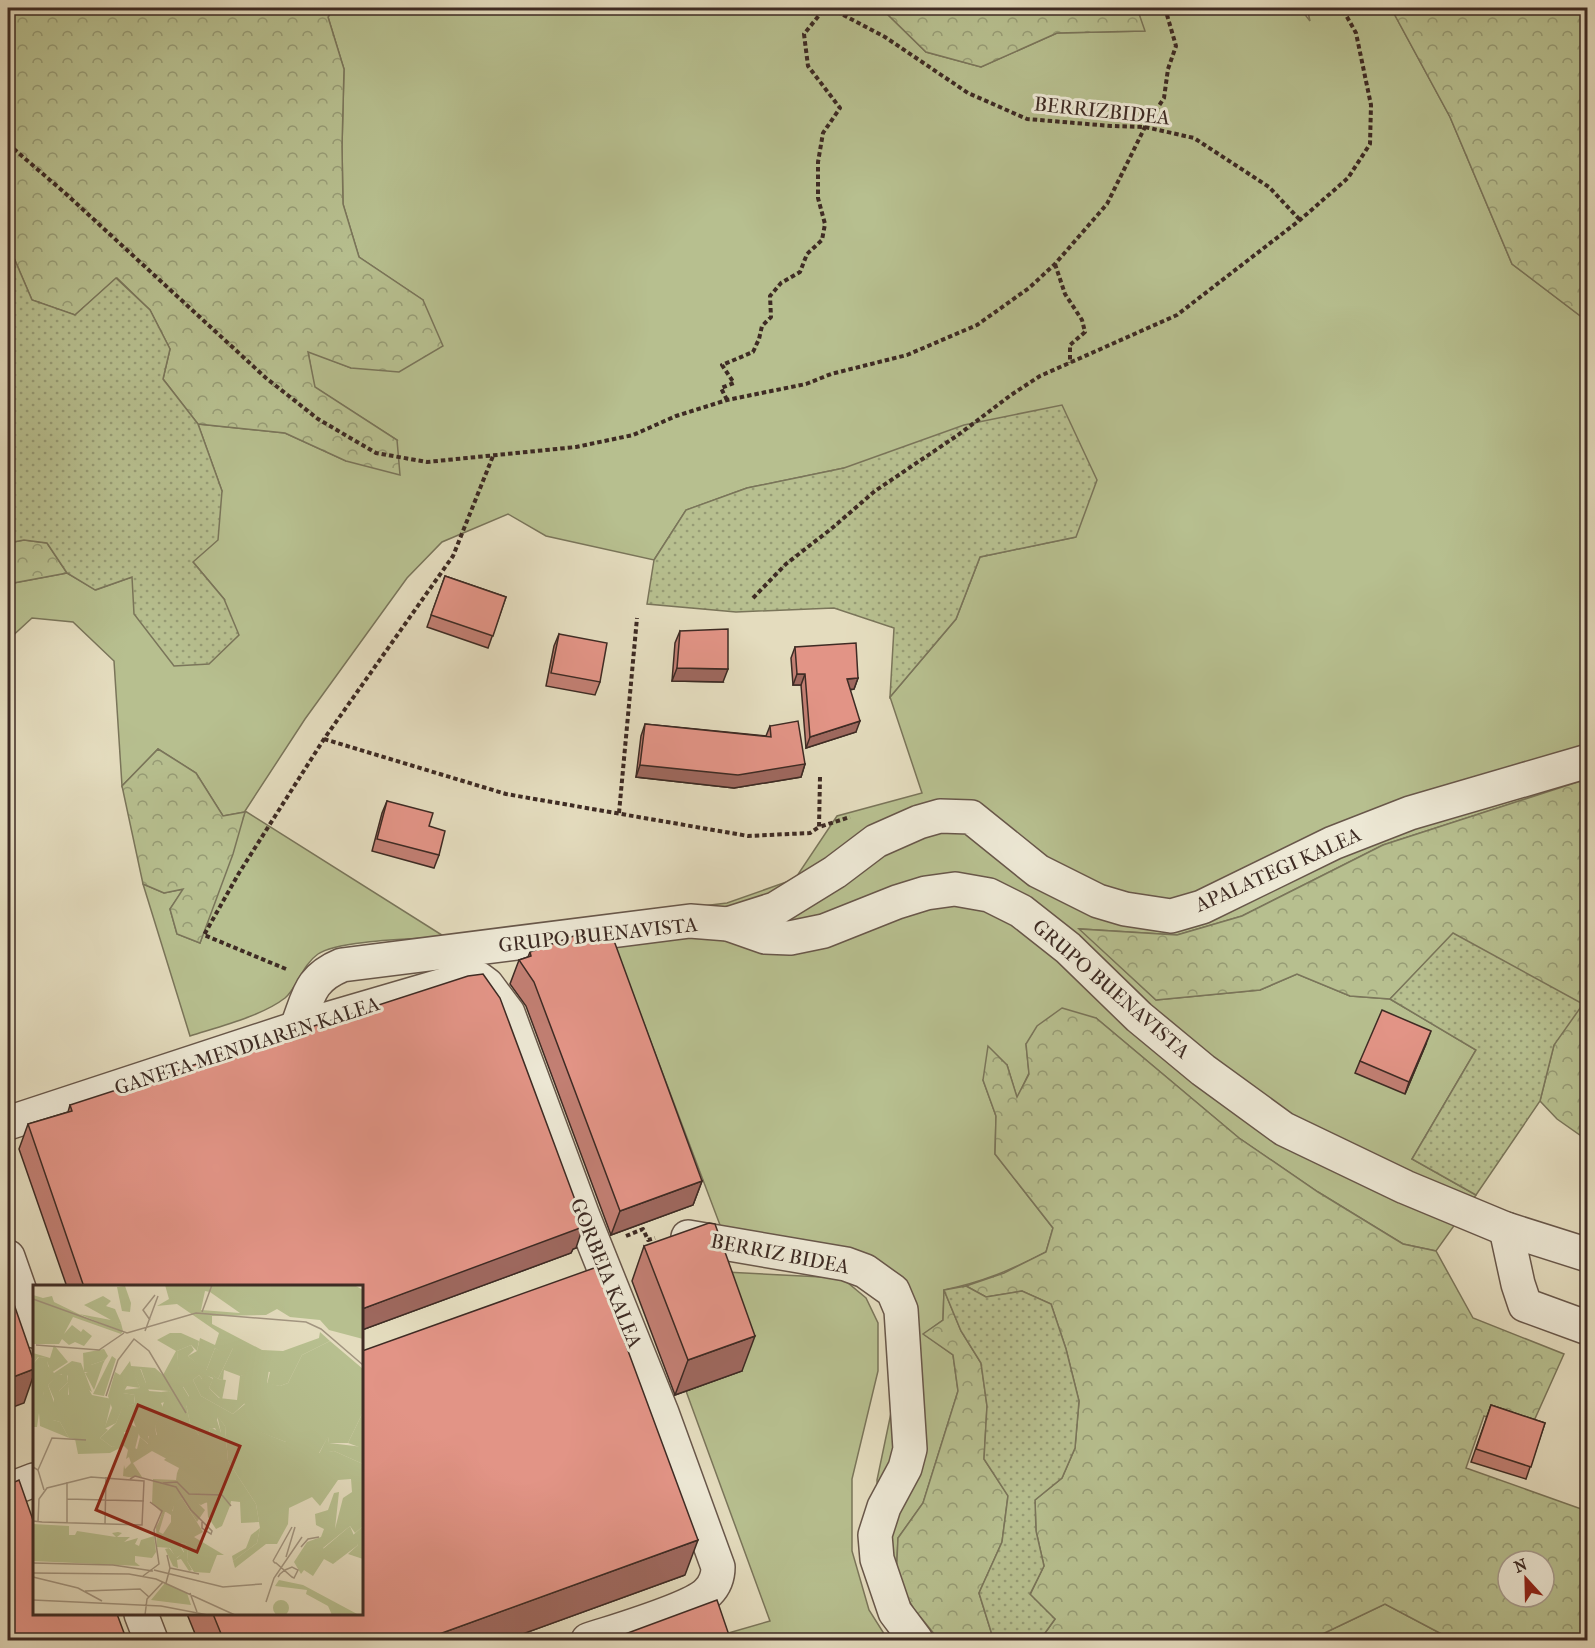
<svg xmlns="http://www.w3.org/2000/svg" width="1595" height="1648" viewBox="0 0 1595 1648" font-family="'IM FELL French Canon',serif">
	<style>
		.grass { fill: #b7bf8f; stroke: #7a755a; stroke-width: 1.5 }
		.forest { fill: url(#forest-crowns); stroke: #7a755a; stroke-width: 1.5; fill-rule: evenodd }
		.garden { fill: url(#garden-dots); stroke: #7a755a; stroke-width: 1.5 }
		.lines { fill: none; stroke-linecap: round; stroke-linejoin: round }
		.minor-casing { stroke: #68574a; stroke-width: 36 }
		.path { stroke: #3e2b24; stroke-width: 4; stroke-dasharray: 4.5 3; stroke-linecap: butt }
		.minor { stroke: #ede8d5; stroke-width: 33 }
		.wall { fill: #c27f73; stroke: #3e2b24; stroke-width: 1.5 }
		.shaded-wall { fill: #9e685e; stroke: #3e2b24; stroke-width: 1.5 }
		.building { fill: #e29486; stroke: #3e2b24; stroke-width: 1.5 }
		.labels { text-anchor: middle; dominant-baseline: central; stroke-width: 6; stroke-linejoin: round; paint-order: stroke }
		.street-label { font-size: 20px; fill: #3e2b24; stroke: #ede8d5 }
		.inset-road { fill: none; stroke: #a29580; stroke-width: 1.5 }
		.view { fill: #8f2418; fill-opacity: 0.15; stroke: #8f2418; stroke-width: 3 }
		.inset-edge { fill: none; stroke: #3e2b24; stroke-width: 3 }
	</style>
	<defs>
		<pattern id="forest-crowns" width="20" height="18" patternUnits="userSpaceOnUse" patternTransform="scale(1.5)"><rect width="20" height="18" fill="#b7bf8f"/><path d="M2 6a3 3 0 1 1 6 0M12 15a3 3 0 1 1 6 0" fill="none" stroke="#969b75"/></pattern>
		<pattern id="garden-dots" width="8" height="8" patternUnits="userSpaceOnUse" patternTransform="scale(1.5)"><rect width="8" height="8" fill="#b7bf8f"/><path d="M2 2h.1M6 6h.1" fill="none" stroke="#969b75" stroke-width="1.8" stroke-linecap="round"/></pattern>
	</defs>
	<rect width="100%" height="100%" fill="#e4dcbe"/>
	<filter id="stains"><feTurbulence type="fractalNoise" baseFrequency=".00333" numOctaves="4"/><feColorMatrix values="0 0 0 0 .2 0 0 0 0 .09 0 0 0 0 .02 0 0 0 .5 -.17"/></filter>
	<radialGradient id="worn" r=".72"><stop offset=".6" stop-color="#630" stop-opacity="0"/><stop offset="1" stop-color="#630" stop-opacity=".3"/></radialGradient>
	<!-- grass -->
	<g class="grass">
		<path d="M334,8H881L926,52L981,67L1057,33L1144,31L1137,8H1300L1310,21L1307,8H1391L1450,117L1512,264L1587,321V779L1383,845L1242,916L1177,935L1080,929L1156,1000L1260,990L1297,974L1350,996L1390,999L1476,1050L1412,1159L1476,1195L1436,1251L1403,1244L1318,1192L1239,1138L1096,1018L1026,1044L1029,1073L1017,1098L1007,1065L983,1080L996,1116L995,1154L1053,1228L1046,1252C1011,1270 983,1282 944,1290L943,1320L924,1334L953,1355L958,1391L923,1503L898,1538L896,1580L879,1525L877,1480L911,1317L901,1282L723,1233L604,918L727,903L795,879L837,816L922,793L890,697L956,619L980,557L1076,537L844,468L747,488L686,510L654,560L546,536L508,514L442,542L407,578L305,719L245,811L445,937C418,939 337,940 318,954C302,965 297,988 285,998C262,1016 218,1027 190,1036L143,884L164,893L184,889L170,909L177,934L200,943L245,812L223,816L196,773L158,749L122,786L114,661L73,622L32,618L8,640V584L67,573L96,590L132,577L224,599L193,562L222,491L198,424L285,433L346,461L397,440L314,387L308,351L351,368L423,300L359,257L343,204L342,147L344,69L328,17Z"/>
		<polygon points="706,1271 842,1278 866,1298 878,1323 878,1371 852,1479 852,1551 869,1610 888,1640 728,1640 725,1634 770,1621 686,1391 742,1370"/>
		<polygon points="1385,1604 1453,1640 1314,1640 1314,1638"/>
	</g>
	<!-- forest -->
	<g class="forest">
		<polygon points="8,8 334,8 328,17 344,69 342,147 343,204 359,257 423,300 443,346 399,372 351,368 308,352 315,387 397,440 400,475 346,461 285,433 198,424 163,379 170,349 150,310 117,278 75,315 32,300 14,258 9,226 11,181 8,179"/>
		<polygon points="881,8 1137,8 1145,31 1057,33 981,67 926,52"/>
		<polygon points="1391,8 1587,8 1587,321 1512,264 1450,117"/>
		<polygon points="24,540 47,543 67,573 8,584 8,543"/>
		<polygon points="158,749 196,773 223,816 245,812 233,854 200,943 177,934 170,909 183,889 164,893 143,884 122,786"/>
		<polygon points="1587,779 1587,1140 1557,1119 1540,1101 1554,1045 1453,934 1390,999 1350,996 1297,974 1260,990 1156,1000 1079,929 1177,935 1242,916 1383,845"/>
		<path d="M1062,1008L1096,1018L1239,1138L1318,1192L1403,1244L1436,1251L1473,1318L1564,1354L1529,1432L1484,1416L1466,1468L1587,1511V1640H1453L1385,1604L1314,1638V1640H1040L1055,1619L1030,1595L1044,1566L1036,1531L1035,1500L1062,1478L1075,1448L1079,1401L1066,1349L1051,1304L1022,1291L986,1297L966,1286L1004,1273L1046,1252L1053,1228L995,1154L996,1116L983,1080L988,1046L1007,1065L1017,1097L1029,1074L1026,1044L1037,1026ZM1508,1561H1544V1597H1508Z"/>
		<polygon points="944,1290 961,1331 981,1363 987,1406 984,1459 1008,1495 1002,1542 979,1593 993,1638 1015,1640 939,1640 914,1609 896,1580 898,1538 923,1503 958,1391 953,1355 923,1334 943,1320"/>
	</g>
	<!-- garden -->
	<g class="garden">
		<polygon points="8,179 11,181 9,226 14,258 32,300 75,315 116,278 150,310 170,349 163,379 198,424 222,491 218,540 193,562 224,599 239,635 209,664 174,666 134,614 132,577 95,590 67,573 47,543 24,540 8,543"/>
		<polygon points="1062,405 1097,480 1076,537 980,557 956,619 890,697 894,628 834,608 736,612 647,604 654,560 686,510 747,488 844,468 964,425"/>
		<polygon points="1453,933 1583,1004 1554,1045 1540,1101 1476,1195 1412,1159 1476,1050 1390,999"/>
		<polygon points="966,1286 986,1297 1022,1291 1051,1304 1066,1349 1079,1401 1075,1448 1062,1478 1035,1500 1036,1531 1044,1566 1030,1594 1055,1619 1040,1640 993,1638 979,1593 1002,1542 1008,1496 984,1459 987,1406 981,1363 961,1331 944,1290"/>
	</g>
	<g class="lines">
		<defs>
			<g id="minor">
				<polyline points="728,924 775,909 835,872 876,841 919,822 940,816 971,817 1038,871 1098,901 1125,909 1171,916 1202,907 1333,843 1410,813 1588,761"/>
				<path d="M296,1029C309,997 308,979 342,965L690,921L728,924L765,937L790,938L824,931L897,902L926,893L955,889L989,895L1021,911L1068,948L1139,1017L1203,1070L1284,1129L1405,1187L1506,1229L1588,1255"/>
				<path d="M8,1123L303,1026L450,983L479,979L487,985L508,1013L583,1216L662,1413L718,1567C718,1576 716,1584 708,1592C692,1609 615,1631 588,1640"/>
				<polyline points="1506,1229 1518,1284 1525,1305 1588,1328"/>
				<polyline points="688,1237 846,1264 865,1271 893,1291 901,1310 910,1449 905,1468 884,1507 875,1535 877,1559 895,1612 916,1640"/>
				<polyline points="8,1257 34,1331"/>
				<polyline points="8,1490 34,1480"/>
				<polyline points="141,1614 151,1640"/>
			</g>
		</defs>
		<!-- minor casing -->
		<use href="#minor" class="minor-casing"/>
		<!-- path -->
		<g class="path">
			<polyline points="830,8 885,37 968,93 1027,119 1111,126 1145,127 1194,138 1269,187 1300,220"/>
			<polyline points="8,144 65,193 266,378 318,419 376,453 427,462 576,447 633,435 676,416 727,400 806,384 831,374 907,355 977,325 1029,288 1055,264 1107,204 1145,127 1164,98 1168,69 1176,46 1165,8"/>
			<polyline points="1055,264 1065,294 1082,320 1085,332 1070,345 1070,363"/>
			<polyline points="727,400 721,388 734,383 722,365 753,352 759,339 762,326 771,317 770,296 781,283 800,272 807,254 822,240 825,224 818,198 818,162 823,133 840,108 808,66 804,34 825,8"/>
			<polyline points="753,598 786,564 831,529 875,491 958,435 1011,395 1040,376 1177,315 1300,220 1348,178 1370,144 1371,105 1356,33 1342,8"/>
			<polyline points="324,739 506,794 748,836 810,833 819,827"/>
			<polyline points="820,777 819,827 850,817"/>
			<polyline points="619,813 637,618"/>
			<polyline points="286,969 204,935 239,873 324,739 453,556 493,456"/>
			<polyline points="626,1236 643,1229 648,1240 655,1238"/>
		</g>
		<!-- minor -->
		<use href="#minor" class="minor"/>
	</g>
	<!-- wall -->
	<g class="wall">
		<polygon points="445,576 506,597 488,648 427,627"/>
		<polygon points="680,631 723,682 672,681 675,643"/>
		<polygon points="559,634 600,682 595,695 546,686 554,646"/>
		<polygon points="795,647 858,678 854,689 850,690 856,732 806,748 801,685 793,685 791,658"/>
		<polygon points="645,724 766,736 770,726 805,764 801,777 734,788 636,777 641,736"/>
		<polygon points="387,801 429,826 439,855 434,868 372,851 382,813"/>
		<polygon points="530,952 702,1181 693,1205 611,1235 526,1006 510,984 519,960 528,957"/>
		<polygon points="1426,1044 1405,1094 1355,1073 1360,1061"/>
		<polygon points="70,1105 576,1248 573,1249 571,1253 362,1330 362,1287 67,1287 19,1149 28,1124 68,1112"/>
		<polygon points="644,1246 742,1371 675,1395 632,1281"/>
		<polygon points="1491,1405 1545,1423 1526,1479 1471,1462"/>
		<polygon points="685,1575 503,1641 198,1641 187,1614 362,1614"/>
	</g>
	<!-- shaded-wall -->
	<g class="shaded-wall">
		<polygon points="677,668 728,669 723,682 672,681"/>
		<polygon points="797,674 805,674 801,685 793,685"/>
		<polygon points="858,678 854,689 843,690 847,679"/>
		<polygon points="860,721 856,732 806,748 810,737"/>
		<polygon points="805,764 801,777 734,788 636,777 640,765"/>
		<polygon points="1431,1031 1426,1044 1405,1094 1409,1082"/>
		<polygon points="702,1181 693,1205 611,1235 620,1211"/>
		<polygon points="584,1224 576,1248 573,1249 571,1253 362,1330 362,1309"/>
		<polygon points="755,1336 742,1371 675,1395 688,1360"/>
		<polygon points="34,1369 34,1374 24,1403 8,1409 8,1379"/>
		<polygon points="698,1540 685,1575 503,1641 420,1641"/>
	</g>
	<!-- building -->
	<g class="building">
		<polygon points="445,576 506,597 493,636 431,615"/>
		<polygon points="728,629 728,669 677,668 680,631"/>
		<polygon points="559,634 607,643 600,682 551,673"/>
		<polygon points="856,643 858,678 847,679 860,721 810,737 805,674 797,674 795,647"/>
		<polygon points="798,721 805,764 738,775 640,765 645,724 771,737 770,726"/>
		<polygon points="387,801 433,813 429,826 445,831 439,855 377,839"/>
		<polygon points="609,927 702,1181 620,1211 534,982 519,960 531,956 530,952 593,929"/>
		<polygon points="483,974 500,998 584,1224 579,1226 580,1228 362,1309 362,1287 84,1287 28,1124 72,1111 70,1105 468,976"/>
		<polygon points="1382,1010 1431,1031 1409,1082 1360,1061"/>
		<polygon points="709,1223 715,1224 755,1336 688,1360 644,1246"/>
		<polygon points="597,1267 698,1540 420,1641 224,1641 213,1614 362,1614 362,1351"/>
		<polygon points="8,1287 34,1362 34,1369 8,1379"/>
		<polygon points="1491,1405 1545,1423 1531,1467 1476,1449"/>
		<polygon points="19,1480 33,1520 34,1520 34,1614 117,1614 127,1641 8,1641 8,1485"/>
		<polygon points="717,1600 731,1641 618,1641 617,1637"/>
	</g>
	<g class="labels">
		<!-- street labels -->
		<g class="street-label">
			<text transform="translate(1102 111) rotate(6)">BERRIZBIDEA</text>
			<text transform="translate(1278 870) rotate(-24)">APALATEGI KALEA</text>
			<text transform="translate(598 935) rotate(-6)">GRUPO BUENAVISTA</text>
			<text transform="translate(1111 989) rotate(41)">GRUPO BUENAVISTA</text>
			<text transform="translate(247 1046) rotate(-18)">GANETA MENDIAREN KALEA</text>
			<text transform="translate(780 1254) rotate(11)">BERRIZ BIDEA</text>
			<text transform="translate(606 1273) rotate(68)">GORBEIA KALEA</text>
		</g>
	</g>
	<!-- overview -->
	<g transform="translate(33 1285)">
		<rect width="330" height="330" fill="#e4dcbe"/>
		<path d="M132,0L323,1L330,5V54L296,45L287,35L257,32L244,24L233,30L179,31V39L229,65L250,66L286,53L287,47L297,56L269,70L255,98L247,101L234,99L237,87L222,85L208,91L212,118L200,129L168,111L160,95L166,90L169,94L172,89L180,94L176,103L186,113L204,115L207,91L191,85L190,95L185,94L200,63L189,68L182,63L173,86L155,71L164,66L167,53L182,60L186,48L144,19L124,21L136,14ZM172,6L177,7L207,28L168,25ZM0,10L10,13L19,11L21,17L62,37L77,41L88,38L90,46L88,49L40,32L31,49L39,40L48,47L50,44L59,51L51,61L42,57L36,60L29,54L26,59H0ZM6,72L14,73L16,88L10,110L6,111L0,104V79ZM72,75L70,79L61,105L52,88L58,86V80ZM44,83L59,110L79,114L72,143L75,145L67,153L79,162L90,158L104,164L107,152L115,159L116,151L124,150L122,142L131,117L128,107L136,106L153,119L157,138L166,150L177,149L176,144L179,143L188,148L184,130L192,141L195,176L223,219L226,237L208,238L207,217L198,216L197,221L163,216L172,225L164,237L149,213L142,217L139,227H132L125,240L129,228L119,218L120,194L143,195L144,188L162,174L132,173L119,166L100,178L109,192H95L90,191L91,180L92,184L98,178L96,172L93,174L95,165L91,161L77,168L45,169L42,154L36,153L27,137L20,135L21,114L15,100L24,90L34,89L35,97L26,106L36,110L35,101L42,96ZM330,127V162H326L315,158ZM330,241V274L315,269L325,260L319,251ZM227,243L224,258L200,276L199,271L213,263L218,250ZM152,258L155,263L154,276L159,285L156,286L148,274L144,275L145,283L140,281L132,264L136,263L144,273L151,267L147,259ZM246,295L270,300L326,330H299L295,321L273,309L274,305L242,301ZM240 323a8 8 0 1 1 16 0a8 8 0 1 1-16 0Z" fill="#b7bf8f" fill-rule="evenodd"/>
		<path d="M70,11L78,16L73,21L82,24L88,38L77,42L46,29L78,35L51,20ZM297,56L330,84V127L315,158H296L295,152L286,168L301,166L330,179V241L322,248L317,241L290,263L304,276L300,279L291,274L280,291L271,285L268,289L261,277L274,257L288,252L291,244L283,240L282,229L295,225L301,208L306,207L302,244L310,213L319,207L318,194L305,195L287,221L279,212L256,223L255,239L244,259H233L202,283L200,276L224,258L227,243L223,219L195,176L192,141L185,132L184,135L188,148V156L182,143L176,144L177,152L166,150L157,138L153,119L156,111L146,95L144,66L158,60L161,65L155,71L185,94L193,95L189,115L176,103L180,93L172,90L170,95L166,90L160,95L168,111L200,129L212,119L206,113L208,91L232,74L237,78L234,98L247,101L255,98L269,70ZM224,146L253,157V176ZM79,71L83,74L71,111L60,109ZM39,76L48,78L59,107L50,101L44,84V98L35,101V118L26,106L35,97V90L30,95L29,89L24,91L15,100L25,129L20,135L27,137L36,153L7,141L6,128L4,142H0V104L10,110L15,81L21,88ZM98,83H107L116,106L128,107L136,116L128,118L131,125L122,142L124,154L115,151L118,161L107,152L98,130L95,147H91L94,159L79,162L67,153L83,138L89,123L101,119L102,114V110L90,108V105L107,103ZM150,207L188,211L197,221L189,241L183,244L175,232L174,217L168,220L153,214ZM141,212L142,216L149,213L170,247L161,252L191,270H184L177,288L161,287L154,276L155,263L152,258L146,259L151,268L143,273L137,263L124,262L123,242L132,227L126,247L130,249L138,237V230L133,227L140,226ZM0,239L36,241V250H42L44,246L83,252L79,248L85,247L89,248L84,252H97L91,257L105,253L102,259L106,261L108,255L121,251L123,267L119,273L102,271V277L107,281L0,276ZM132,298L154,308L158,320L118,315Z" fill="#b7bf8f" fill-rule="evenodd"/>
		<path d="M92,1L98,18L97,27L89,26L86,12L84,2ZM137,48H148L166,56L164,66L158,60L144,66L146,86L151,85L154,90L147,95L154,96L150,102L161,120L148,121L136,106L111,104L113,98L108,84L99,83L107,103L94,101L90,108L102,110L101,119L89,124L83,138L71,144L79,123L75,111L82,87L87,90L97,76L98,81L122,83L130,90L143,66L124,55ZM192,59L200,63L185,94L173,86L182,63L189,67ZM21,60L35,77L18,88L13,73L5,72L0,79V68L17,73ZM71,64L75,71L72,75L58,80V87H51L50,68ZM97,130L101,132L99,140L107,144L101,168L87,153L95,147ZM223,145L253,157L254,176L241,185ZM295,151L296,158L330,162V179L301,166L286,169ZM136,170L162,174L163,179L144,188L146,183L131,175ZM317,241L325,260L304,276L297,273L290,264Z" fill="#b7bf8f"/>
		<path class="inset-road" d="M0,14L94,48L163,28L273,37L288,44L330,80M169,27L179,0M117,35L110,25L122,10M112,46L125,11M3,60L66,65L91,48M73,111L85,75L101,54L116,66L153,128M0,182L5,185L11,205M5,185L19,153L53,155M97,194L102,191L143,202L158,225L179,246L178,249L169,243V237M130,198L144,197L156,209L189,210L198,221M34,214L111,216M0,236L9,237L109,240L111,196L58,192L14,203L6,214L5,237M34,238V197M72,239L73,192M268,262L275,254L286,252M253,272L262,242M240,276L259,242M240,276L242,278H243L259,292L261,293L265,285L259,282L252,285L247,289L245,292M0,278L80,280L120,286M137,283L166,289M121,285L190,302L229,299M0,288L96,289L123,294L202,330M110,291L126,279L121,245L129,226L117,217M0,292L45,303L69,316M133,298L137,283L134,270M52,306L107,304L116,312M157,308L164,327M0,315L128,321L175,330M233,317L241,293L269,252M112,330L114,314L130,297"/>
		<path class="view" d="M105,120L207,161L164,267L63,225Z"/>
		<rect width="330" height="330" class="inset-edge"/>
	</g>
	<!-- margin -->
	<rect width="1595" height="1648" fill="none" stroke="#e4dcbe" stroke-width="30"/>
	<rect x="9" y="9" width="1577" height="1630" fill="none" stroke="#3e2b24" stroke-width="3"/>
	<rect x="15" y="15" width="1565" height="1618" fill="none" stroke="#3e2b24" stroke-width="1.5"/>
	<!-- north arrow -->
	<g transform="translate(1526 1579) rotate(338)"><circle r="28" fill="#ede8d5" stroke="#a79c8e" stroke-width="1.5"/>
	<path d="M0-4.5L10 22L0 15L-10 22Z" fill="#8f2418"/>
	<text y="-9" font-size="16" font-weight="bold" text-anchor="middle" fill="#3e2b24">N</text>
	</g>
	<rect width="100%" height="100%" filter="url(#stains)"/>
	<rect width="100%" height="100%" fill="url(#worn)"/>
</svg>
